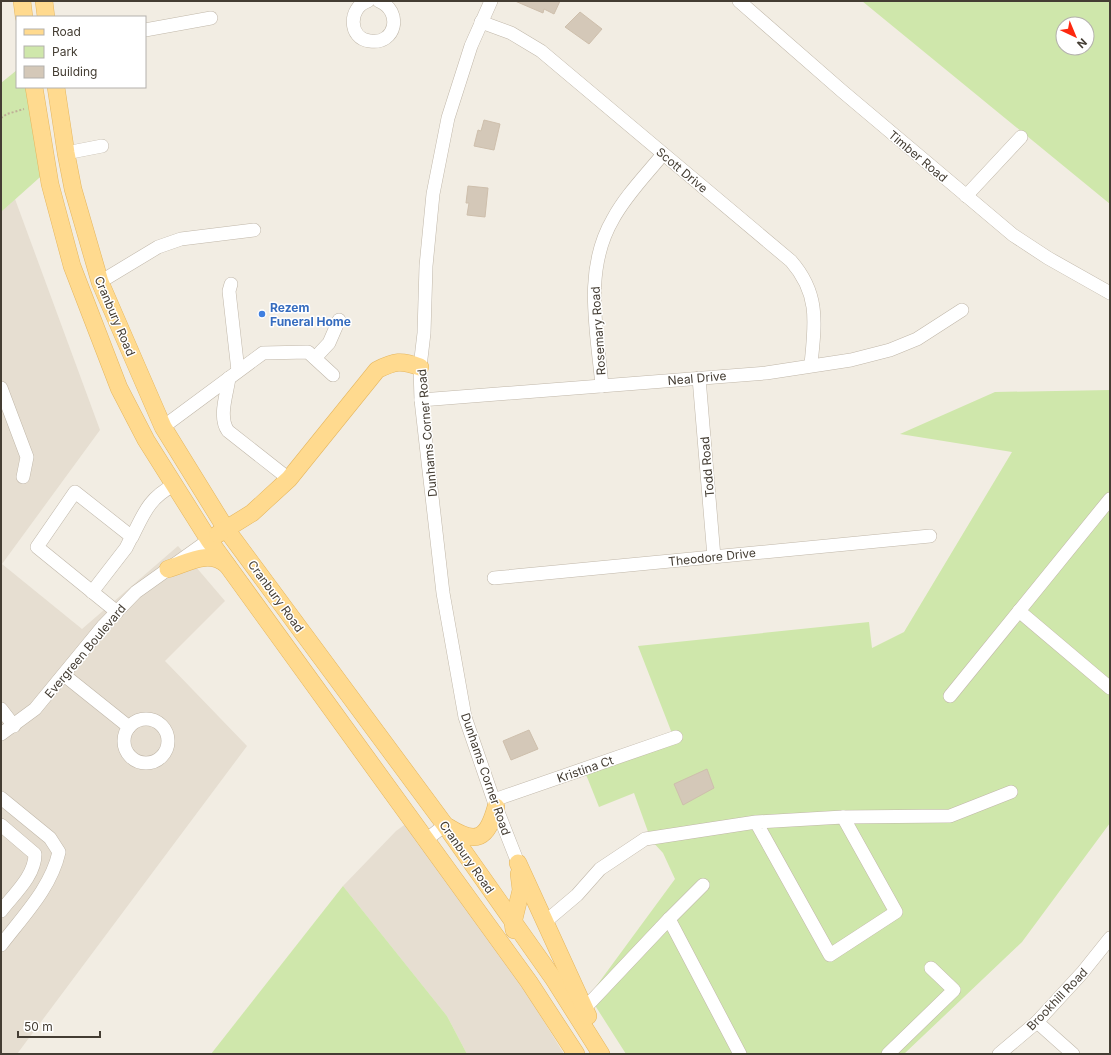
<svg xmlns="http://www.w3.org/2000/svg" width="1111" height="1055" viewBox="0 0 1111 1055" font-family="Inter,sans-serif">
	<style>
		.residential { fill: #e6ded1 }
		.green { fill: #cfe7ab; fill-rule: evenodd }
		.building { fill: #d4c8b8; stroke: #cebfac }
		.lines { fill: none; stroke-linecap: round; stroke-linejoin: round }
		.minor-casing { stroke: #c0b7a9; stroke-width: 14 }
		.major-casing { stroke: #e5b65e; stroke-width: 18 }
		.path { stroke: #bfaf97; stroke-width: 2; stroke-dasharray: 2 2; stroke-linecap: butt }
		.minor { stroke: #fff; stroke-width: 13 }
		.major { stroke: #ffda8f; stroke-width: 17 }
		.shop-dot { fill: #3f7fe0; stroke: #fff; stroke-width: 1.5 }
		.labels { text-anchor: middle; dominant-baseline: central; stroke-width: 3; stroke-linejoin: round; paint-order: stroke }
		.street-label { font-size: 12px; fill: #443d33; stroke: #fff }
		.shop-label { font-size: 12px; font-weight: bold; fill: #366cbe; stroke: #fff; text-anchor: start }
	</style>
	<rect width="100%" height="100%" fill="#f2ede3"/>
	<!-- residential -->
	<g class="residential">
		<polygon points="15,199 100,430 2,564 82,629 178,546 225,601 165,661 247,746 17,1054 1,1054 1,212"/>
		<polygon points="407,823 519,981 564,1054 467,1054 447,1016 343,886 396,831"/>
	</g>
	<!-- green -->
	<g class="green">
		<path d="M862,1H1110V204ZM1063,24H1087V48H1063Z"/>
		<polygon points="17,70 17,87 35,87 48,170 1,212 1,83"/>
		<polygon points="1110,390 1110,823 1022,942 904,1054 626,1054 589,996 675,879 663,853 651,840 634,793 599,807 585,772 673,736 638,646 869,622 872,648 904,632 1012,452 900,434 995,392"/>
		<polygon points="343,886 447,1016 467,1054 211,1054"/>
	</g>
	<!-- building -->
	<g class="building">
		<polygon points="515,1 560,1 554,14 544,9 543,13"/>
		<polygon points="580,12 602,29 589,44 565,27"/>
		<polygon points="484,120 500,124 494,150 474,146 478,130 481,131"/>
		<polygon points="468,186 488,188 485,217 467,215 469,203 466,203"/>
		<polygon points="529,730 538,749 511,760 503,741"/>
		<polygon points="707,769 714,788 683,805 674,784"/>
	</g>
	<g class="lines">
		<defs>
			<g id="minor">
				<path d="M368,1C348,7 348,39 370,41C396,45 403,11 379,1"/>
				<polyline points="491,1 471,46 448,118 433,194 426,266 424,333 420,367 421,400 443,593 465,717 496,807 518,863"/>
				<polyline points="739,1 842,91 1013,235 1048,258 1110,293"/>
				<path d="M481,22L511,33L541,51L791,261C820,294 815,324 811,364"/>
				<polyline points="145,30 211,18"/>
				<polyline points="66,153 102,146"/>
				<polyline points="966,196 1021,137"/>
				<polyline points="100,282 158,247 181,239 254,230"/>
				<polyline points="231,284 229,291 238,371"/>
				<polyline points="315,358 329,343 339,320"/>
				<path d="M229,378C227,394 218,417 228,431L289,479"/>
				<polyline points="699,378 714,557"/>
				<path d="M602,386C597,330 583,270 613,219C626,195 646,175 663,154"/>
				<polyline points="1,388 27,457 23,477"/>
				<polyline points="421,400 766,373 851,360 890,350 917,339 962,310"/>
				<polyline points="163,427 263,353 308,352 333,375"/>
				<polyline points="494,578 930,536"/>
				<polyline points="92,592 126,548 132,536"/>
				<polyline points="1019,611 1110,688"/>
				<path d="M117,612L37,547L75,492L132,537C144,513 149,498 174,485"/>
				<polyline points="64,675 129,727"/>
				<polyline points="950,696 1110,499"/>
				<polyline points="1,709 14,726"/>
				<circle cx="146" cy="741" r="22"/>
				<polyline points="1,734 35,709 104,625 136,592 209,540"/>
				<path d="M1,798L50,838L59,852C51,888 23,916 1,945"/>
				<polyline points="494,800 676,737"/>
				<polyline points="843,817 950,816 1011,792"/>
				<path d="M1,825L35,854C35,876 14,894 1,911"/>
				<polyline points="426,840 445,825"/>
				<polyline points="669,919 703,885"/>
				<polyline points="545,922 577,895 600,869 645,839 756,822 830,955 896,912 843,817 756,822"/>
				<polyline points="584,1009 669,919 740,1054"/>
				<polyline points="1037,1022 1073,1054"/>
				<polyline points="888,1054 954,990 931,968"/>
				<polyline points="999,1054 1037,1022 1082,973 1110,938"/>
			</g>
			<g id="major">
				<polyline points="22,1 24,17"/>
				<polyline points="44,1 46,17"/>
				<polyline points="34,87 50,184 72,266 119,388 146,440 209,540 529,982 576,1054"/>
				<polyline points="56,87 66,153 73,189 100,282 163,427 226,529 445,825 553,978 601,1054"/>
				<path d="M218,534L252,513L289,479L377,370C395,361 401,360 420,367"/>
				<path d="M168,569C188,563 209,549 227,565"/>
				<path d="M448,827C477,845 487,839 496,807"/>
				<polyline points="518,863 588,1016"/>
				<polyline points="514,930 513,923 521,890 519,874"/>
			</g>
		</defs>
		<!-- minor casing -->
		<use href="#minor" class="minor-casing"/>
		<!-- major casing -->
		<use href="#major" class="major-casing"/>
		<!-- path -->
		<polyline class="path" points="1,118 7,114 24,109"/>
		<!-- minor -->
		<use href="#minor" class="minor"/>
		<!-- major -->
		<use href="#major" class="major"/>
	</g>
	<!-- markers -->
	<circle class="shop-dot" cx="262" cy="314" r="4"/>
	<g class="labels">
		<!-- street labels -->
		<g class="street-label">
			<text transform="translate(918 156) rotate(40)">Timber Road</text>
			<text transform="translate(682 170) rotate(40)">Scott Drive</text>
			<text transform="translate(115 316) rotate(67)">Cranbury Road</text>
			<text transform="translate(598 331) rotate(-94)">Rosemary Road</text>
			<text transform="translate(697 378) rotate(-5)">Neal Drive</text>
			<text transform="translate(427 433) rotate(-95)">Dunhams Corner Road</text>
			<text transform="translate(707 467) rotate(-95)">Todd Road</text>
			<text transform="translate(712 557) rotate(-6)">Theodore Drive</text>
			<text transform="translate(276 596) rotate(54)">Cranbury Road</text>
			<text transform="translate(85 651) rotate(-50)">Evergreen Boulevard</text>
			<text transform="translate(585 769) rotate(-19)">Kristina Ct</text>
			<text transform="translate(486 774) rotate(71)">Dunhams Corner Road</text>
			<text transform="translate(467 857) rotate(55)">Cranbury Road</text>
			<text transform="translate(1057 999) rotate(-46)">Brookhill Road</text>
		</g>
		<!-- shop labels -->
		<g class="shop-label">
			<text x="270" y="307">Rezem<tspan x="270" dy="14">Funeral Home</tspan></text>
		</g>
	</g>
	<!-- border -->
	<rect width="1111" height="1055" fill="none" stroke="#443d33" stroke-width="4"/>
	<!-- legend -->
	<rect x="16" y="16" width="130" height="72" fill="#ffffff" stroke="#b4b1ad"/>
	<rect x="24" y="29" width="20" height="6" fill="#ffda8f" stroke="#b4b1ad"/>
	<text x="52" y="36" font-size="12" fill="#443d33">Road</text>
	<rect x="24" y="46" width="20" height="12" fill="#cfe7ab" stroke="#b4b1ad"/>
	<text x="52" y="56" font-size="12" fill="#443d33">Park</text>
	<rect x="24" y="66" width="20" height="12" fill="#d4c8b8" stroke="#b4b1ad"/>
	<text x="52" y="76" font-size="12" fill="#443d33">Building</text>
	<!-- north arrow -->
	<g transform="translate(1075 36) rotate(136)"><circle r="19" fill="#ffffff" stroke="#b4b1ad"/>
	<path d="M0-3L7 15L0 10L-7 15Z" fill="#fd280f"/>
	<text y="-6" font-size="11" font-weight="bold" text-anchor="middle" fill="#443d33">N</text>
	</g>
	<!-- scale -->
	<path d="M18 1031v6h82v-6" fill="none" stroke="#443d33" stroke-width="2"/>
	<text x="24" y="1031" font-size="12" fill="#443d33" stroke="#ffffff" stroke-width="3" paint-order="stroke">50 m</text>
</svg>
